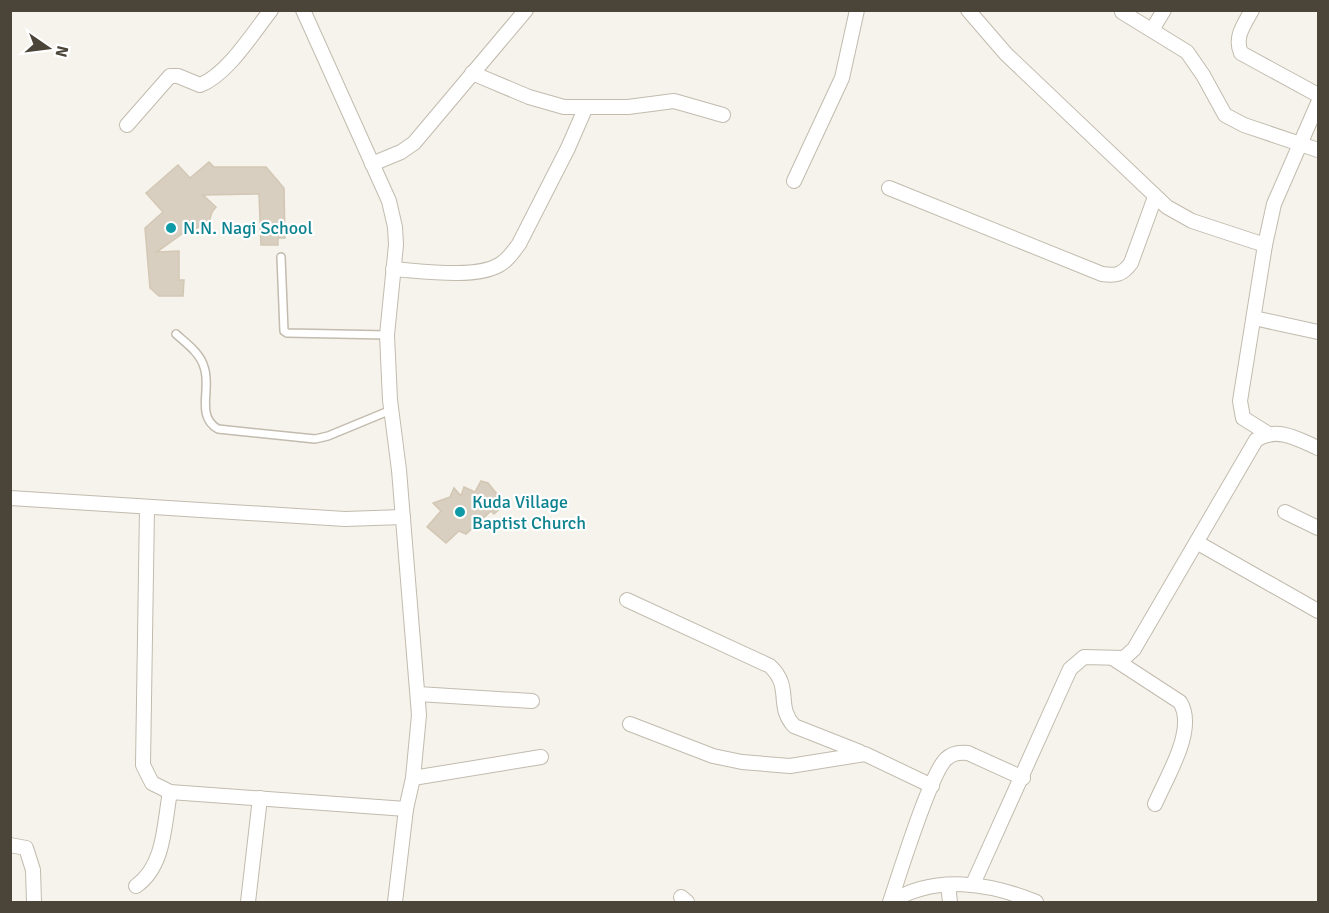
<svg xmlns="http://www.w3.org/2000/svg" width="1329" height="913" viewBox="0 0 1329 913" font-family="Signika,sans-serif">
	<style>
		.building { fill: #d8cfc1; stroke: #d3c7b4; stroke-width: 1.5 }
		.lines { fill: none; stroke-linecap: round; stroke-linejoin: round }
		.service-casing { stroke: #c2bbae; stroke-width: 10 }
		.minor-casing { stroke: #c2bbae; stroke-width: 16 }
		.service { stroke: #fff; stroke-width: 7 }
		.minor { stroke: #fff; stroke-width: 14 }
		.culture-dot { fill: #0f9aa8; stroke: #fff; stroke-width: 2 }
		.labels { text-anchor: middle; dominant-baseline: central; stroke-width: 4.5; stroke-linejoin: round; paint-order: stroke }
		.culture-label { font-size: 18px; fill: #0d838f; stroke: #fff; text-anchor: start }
	</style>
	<rect width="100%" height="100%" fill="#f6f3ec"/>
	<!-- building -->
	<g class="building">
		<polygon points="209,162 214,167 266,167 284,188 285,238 278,238 278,245 261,245 259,194 203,195 216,207 212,212 209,222 195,229 193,234 186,231 157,252 179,251 179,280 184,280 183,296 159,296 150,288 145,228 163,212 146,193 178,165 190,178"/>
		<polygon points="481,481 488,483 505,504 494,514 491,511 466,534 459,531 446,543 427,527 441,511 433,503 450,497 454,488 461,496 464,487 475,492"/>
	</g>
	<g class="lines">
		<defs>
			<g id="service">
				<polyline points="281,257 284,331 287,333 387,335"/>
				<path d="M176,334C187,344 200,353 204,367C212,388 195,416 218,429L315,439L328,436L391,410"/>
			</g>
			<g id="minor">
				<polyline points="303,10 389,201 395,227 396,245 387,335 390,400 399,470 419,715 413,778 406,809 395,902"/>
				<polyline points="968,10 1006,54 1167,207 1192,221 1265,245"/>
				<path d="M1252,10C1244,25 1234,37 1241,53L1318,95"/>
				<polyline points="1122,12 1187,52 1203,75 1225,115 1244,125 1318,150"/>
				<polyline points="1152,30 1164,10"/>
				<polyline points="472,73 529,97 564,107 628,107 674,101 723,115"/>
				<path d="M127,125L170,76H178L200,85C227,75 253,33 271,10"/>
				<polyline points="372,164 401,152 414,143 526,10"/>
				<polyline points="794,181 842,78 857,10"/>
				<path d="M889,188L1102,274C1116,276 1122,275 1131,263L1155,197"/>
				<path d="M393,269C422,271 475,279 499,265C508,260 513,252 519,244L568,148L585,109"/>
				<polyline points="1254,318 1318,332"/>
				<polyline points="1267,433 1243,418 1240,401 1265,245 1274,204 1318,103"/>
				<polyline points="10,498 345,519 403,517"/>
				<polyline points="147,508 143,765 152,783 170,792 406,809"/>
				<polyline points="1285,512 1318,528"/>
				<polyline points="1198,543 1318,611"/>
				<path d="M627,600L770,666C793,688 775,705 794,726L860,752"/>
				<path d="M1114,659L1180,702C1197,729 1167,776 1155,804"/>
				<polyline points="418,694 532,701"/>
				<polyline points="630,724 713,756 742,762 790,766 865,754 932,786"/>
				<polyline points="413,778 541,757"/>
				<polyline points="10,845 26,848 33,870 34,902"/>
				<path d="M973,884L1070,669L1084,657L1124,658L1134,649L1256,440C1277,426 1298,439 1318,448"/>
				<polyline points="948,885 950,902"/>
				<path d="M136,886C165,866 164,824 170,792"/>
				<polyline points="681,897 687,902"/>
				<polyline points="248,902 260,798"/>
				<path d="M890,902C899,876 930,774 946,759C952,753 960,752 968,753L1023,778"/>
				<path d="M891,902C935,874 990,883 1036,902"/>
			</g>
		</defs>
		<!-- service casing -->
		<use href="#service" class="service-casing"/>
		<!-- minor casing -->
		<use href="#minor" class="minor-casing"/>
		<!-- service -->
		<use href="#service" class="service"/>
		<!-- minor -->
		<use href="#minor" class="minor"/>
	</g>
	<!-- markers -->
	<g class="culture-dot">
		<circle cx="171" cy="228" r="6"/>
		<circle cx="460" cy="512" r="6"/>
	</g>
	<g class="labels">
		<!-- culture labels -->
		<g class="culture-label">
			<text x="183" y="228">N.N. Nagi School</text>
			<text x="472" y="502">Kuda Village<tspan x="472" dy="21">Baptist Church</tspan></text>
		</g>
	</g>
	<!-- border -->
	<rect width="1329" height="913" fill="none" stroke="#4b4439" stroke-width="24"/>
	<!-- north arrow -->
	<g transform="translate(48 48) rotate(104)" stroke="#ffffff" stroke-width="4.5" paint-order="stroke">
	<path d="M0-4.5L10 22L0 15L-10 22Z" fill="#4b4439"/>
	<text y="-9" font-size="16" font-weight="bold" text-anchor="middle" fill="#4b4439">N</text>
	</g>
</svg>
